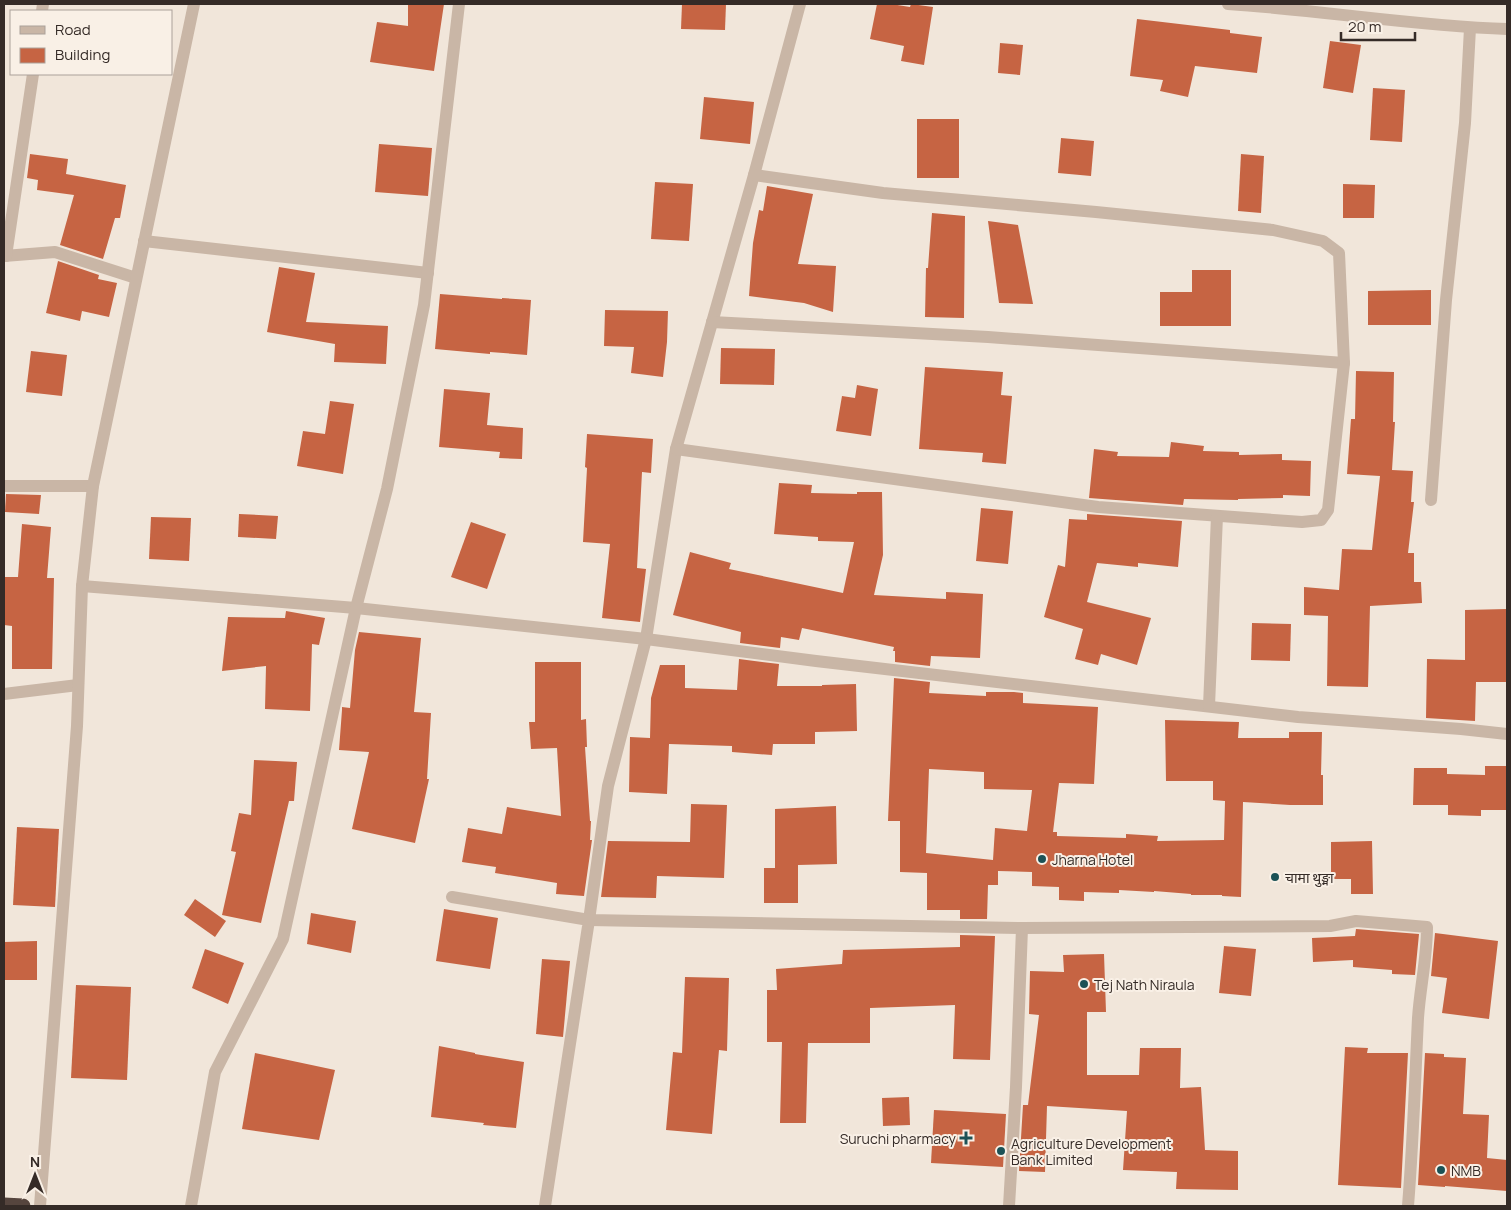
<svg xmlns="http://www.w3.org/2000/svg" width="1511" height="1210" viewBox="0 0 1511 1210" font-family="Manrope,'Noto Sans Devanagari',sans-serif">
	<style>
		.building { fill: #c66443; fill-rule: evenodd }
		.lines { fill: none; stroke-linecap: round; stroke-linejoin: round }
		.street { stroke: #c9b6a6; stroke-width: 12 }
		.highway { stroke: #56453e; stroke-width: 15 }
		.poi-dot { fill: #1c5256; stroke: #f9f0e6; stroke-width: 2 }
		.labels { text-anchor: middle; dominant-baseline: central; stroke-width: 4; stroke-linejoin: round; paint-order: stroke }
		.poi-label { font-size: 14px; fill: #352b27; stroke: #f9f0e6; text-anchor: start }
	</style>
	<rect width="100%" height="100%" fill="#f1e6da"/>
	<!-- building -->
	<g class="building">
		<polygon points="408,4 444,4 434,71 370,62 377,22 408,26"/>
		<polygon points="682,4 726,4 725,30 681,29"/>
		<polygon points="877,4 891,4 910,7 911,4 933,7 924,65 901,61 904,46 870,39"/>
		<polygon points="1137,19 1230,30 1230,33 1262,37 1257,73 1195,66 1188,97 1160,91 1163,80 1130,76"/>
		<polygon points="1330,41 1361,45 1353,93 1323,88"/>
		<polygon points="1000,43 1023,45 1020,75 998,73"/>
		<polygon points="1373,88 1405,90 1402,142 1370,140"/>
		<polygon points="704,97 754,102 750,144 700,139"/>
		<rect x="917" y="119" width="42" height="59"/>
		<polygon points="1061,138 1094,141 1091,176 1058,173"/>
		<polygon points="379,144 432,148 428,196 375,192"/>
		<polygon points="30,154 68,159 66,174 126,185 120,218 115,218 103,259 60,245 74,195 37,190 38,180 27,178"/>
		<polygon points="1241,154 1264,156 1261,213 1238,211"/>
		<polygon points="655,182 693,184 689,241 651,239"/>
		<polygon points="1343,184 1375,185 1374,218 1343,218"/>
		<polygon points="767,186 813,194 798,264 836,266 833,312 804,303 749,296 753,243 759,210 763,211"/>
		<polygon points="932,213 965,216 964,318 925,317 926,268 928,268"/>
		<polygon points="988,221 1018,225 1033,304 999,303"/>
		<polygon points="58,261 99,275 98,279 117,283 109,317 82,311 80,321 46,313"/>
		<polygon points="279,267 315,273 306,322 388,326 386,364 334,362 335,344 267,332"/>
		<polygon points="1192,270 1231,270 1231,326 1160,326 1160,292 1192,292"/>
		<polygon points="1431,290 1431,325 1368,325 1368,291"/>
		<polygon points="440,294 502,299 502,298 531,300 527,355 490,352 490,354 435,349"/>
		<polygon points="605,310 668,311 667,342 663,377 631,373 634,347 604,346"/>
		<polygon points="721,348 775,349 774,385 720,384"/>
		<polygon points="31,351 67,355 62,396 26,392"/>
		<polygon points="925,367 1003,372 1001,395 1012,396 1006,464 982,462 983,453 919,449"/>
		<polygon points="1356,371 1394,372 1393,422 1395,422 1392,470 1413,471 1411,502 1414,502 1408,553 1414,553 1414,582 1421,582 1422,603 1370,606 1368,687 1327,686 1328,616 1304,615 1304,587 1339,590 1342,549 1372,550 1380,476 1347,474 1351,419 1355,419"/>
		<polygon points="857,385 878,389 871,436 836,431 842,396 855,398"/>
		<polygon points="444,389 490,393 487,425 523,428 522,459 499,458 500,452 439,447"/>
		<polygon points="330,401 354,404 343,474 297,466 303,431 325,434"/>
		<polygon points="587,434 653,439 651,473 642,472 637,568 646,569 640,622 602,618 610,544 583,542 587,468 585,467"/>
		<polygon points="1171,442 1204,446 1203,451 1239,452 1239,455 1282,454 1282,460 1311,461 1310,496 1283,495 1283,498 1238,499 1238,500 1184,499 1183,505 1089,498 1094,449 1118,452 1117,456 1169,457"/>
		<polygon points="779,483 812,485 811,493 857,494 857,492 882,492 883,555 874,595 946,599 946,592 983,594 980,658 931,656 930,666 895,662 895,651 893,651 894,647 802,628 799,640 781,637 780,648 740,643 741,632 673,615 690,552 731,563 729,569 843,593 854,542 818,541 818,537 774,534"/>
		<polygon points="6,494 41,495 39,514 5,512"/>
		<polygon points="981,508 1013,511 1008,564 976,561"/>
		<polygon points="239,514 278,516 276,539 238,537"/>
		<polygon points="1087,514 1182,521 1178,567 1138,563 1138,567 1097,563 1087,602 1151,618 1137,665 1101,654 1098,665 1075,659 1083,629 1044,617 1058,565 1065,567 1069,519 1087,520"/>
		<polygon points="151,517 191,518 189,561 149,559"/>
		<polygon points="471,522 506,534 487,589 451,577"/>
		<polygon points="22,524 51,527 47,578 54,578 52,669 12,669 12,626 4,625 4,577 18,577"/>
		<polygon points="1507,609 1507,682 1476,682 1475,721 1426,718 1427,659 1465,660 1465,610"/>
		<polygon points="286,611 325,618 319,645 312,644 310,711 265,709 266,666 222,671 228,617 285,618"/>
		<polygon points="1252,623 1291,624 1290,661 1251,660"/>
		<polygon points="359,632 421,638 414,712 431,713 427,779 429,779 415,843 352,829 369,752 339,750 342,710 342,707 350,708 355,650"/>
		<polygon points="739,659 779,664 777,686 822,686 822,685 856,684 857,731 815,732 815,744 773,744 772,755 732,752 732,746 669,744 667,794 629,792 630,737 650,738 651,698 660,665 685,665 685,688 737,690"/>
		<polygon points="535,662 581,662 581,720 586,719 587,747 585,747 590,821 591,821 590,840 592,840 584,896 556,894 557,883 495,873 496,867 462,862 468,828 502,834 507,807 561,816 557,748 531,749 529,722 535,722"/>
		<path d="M894,678L930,682L929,693L986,696V692H1014L1023,693V703L1098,707L1094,784L1059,783L1053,832H1057V836L1126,838V834L1158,836L1157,841L1224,840L1225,801L1213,800V781H1166L1165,720L1239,722L1238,738H1289V732H1322L1321,775H1323V805H1290L1243,802L1241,897L1222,896V895H1191V894L1154,891V892L1119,890V893L1084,892V901L1059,900V887L1032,886V872L998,871V885H988L987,919H960V910H927V873L900,872V821H888ZM929,769L984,772V789L1032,790L1027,831L995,828L993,860L926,853Z"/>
		<polygon points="254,760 297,762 294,801 289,801 261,923 222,915 236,852 231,851 239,813 251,815"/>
		<polygon points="1485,766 1507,766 1507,810 1481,810 1481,816 1448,815 1448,805 1413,805 1414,768 1447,768 1447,774 1485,775"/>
		<polygon points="691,804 727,805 724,878 657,876 656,898 601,897 608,841 690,842"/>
		<polygon points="836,806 837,864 798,865 798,903 764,903 764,868 775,868 775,809"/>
		<polygon points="17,827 59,829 55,907 13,905"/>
		<polygon points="1372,841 1373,894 1351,894 1351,879 1331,879 1331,842"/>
		<polygon points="195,899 226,921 215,937 184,915"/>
		<polygon points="444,909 498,918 490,969 436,961"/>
		<polygon points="311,913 356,921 351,953 307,944"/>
		<polygon points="1356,929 1419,934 1415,975 1392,974 1392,970 1353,967 1353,960 1313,962 1312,938 1355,936"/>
		<polygon points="1435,933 1498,941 1489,1019 1442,1013 1447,978 1431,976"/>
		<polygon points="960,935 995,936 990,1060 953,1059 955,1005 870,1008 870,1043 808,1043 806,1123 780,1123 782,1042 767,1042 767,990 777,990 776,969 842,964 843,950 960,947"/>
		<polygon points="37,941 37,980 4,980 4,942"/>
		<polygon points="1224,946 1256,949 1251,996 1219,993"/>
		<polygon points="205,949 244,963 228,1004 192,988"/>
		<polygon points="1104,954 1106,1012 1087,1012 1087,1075 1139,1075 1140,1048 1181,1048 1180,1088 1201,1087 1205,1150 1238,1151 1238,1190 1176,1189 1177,1172 1123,1170 1127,1111 1047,1106 1045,1172 1019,1171 1023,1105 1028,1105 1039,1015 1029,1014 1030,971 1064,972 1063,955"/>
		<polygon points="542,959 570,961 563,1037 536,1034"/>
		<polygon points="685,977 729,978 727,1051 719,1050 712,1134 666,1130 673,1052 682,1053"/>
		<polygon points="76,985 131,987 127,1080 71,1078"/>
		<polygon points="439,1046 475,1053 475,1054 524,1062 516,1128 483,1125 484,1123 431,1117"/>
		<polygon points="1345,1047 1368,1048 1367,1053 1408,1053 1401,1188 1338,1185"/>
		<polygon points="255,1053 335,1070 319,1140 242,1129"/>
		<polygon points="1425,1053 1444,1054 1444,1057 1466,1058 1463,1114 1489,1115 1487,1158 1507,1160 1507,1191 1445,1186 1445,1187 1418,1185"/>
		<polygon points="909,1097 910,1125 883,1126 882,1098"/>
		<polygon points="934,1110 1006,1114 1003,1167 931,1163"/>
	</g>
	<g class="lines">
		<!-- street -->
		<g class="street">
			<polyline points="800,4 754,175 676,449 646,639 608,786 589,920 1022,928"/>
			<path d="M1228,4C1321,10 1414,26 1507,29"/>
			<polyline points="42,11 43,4"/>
			<polyline points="144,241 428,273"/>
			<polyline points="4,256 55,252 136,278"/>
			<polyline points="6,256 33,74"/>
			<polyline points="712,322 988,337 1344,363"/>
			<polyline points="676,449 1098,507 1302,522 1321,520 1328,510 1344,363 1339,253 1323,241 1273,230 1096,212 883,193 754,175"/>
			<polyline points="4,486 93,486"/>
			<polyline points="1431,500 1446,300 1465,123 1470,28"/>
			<polyline points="82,586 356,608 646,639 816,661 1298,717 1461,729 1507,734"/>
			<polyline points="4,694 78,685"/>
			<polyline points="1209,706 1217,516"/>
			<polyline points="452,897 589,920 545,1206"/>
			<polyline points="40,1206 77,726 82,586 93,486 194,4"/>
			<polyline points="191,1206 215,1072 283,939 356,608 387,489 424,305 459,4"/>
			<path d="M1009,1206L1016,1087L1022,928L1330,926L1356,921L1427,927C1427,958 1420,988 1418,1018C1415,1081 1413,1144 1408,1206"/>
		</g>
		<!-- highway -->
		<polyline class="highway" points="4,1205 23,1206"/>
	</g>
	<!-- markers -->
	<g class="poi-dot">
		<circle cx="1042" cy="859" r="5"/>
		<circle cx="1275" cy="877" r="5"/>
		<circle cx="1084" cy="984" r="5"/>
		<path d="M963.5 1130.5h5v5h5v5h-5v5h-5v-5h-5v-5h5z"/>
		<circle cx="1001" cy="1151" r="5"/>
		<circle cx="1441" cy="1170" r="5"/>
	</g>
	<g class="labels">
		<!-- poi labels -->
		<g class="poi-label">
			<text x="1052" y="859">Jharna Hotel</text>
			<text x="1285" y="877">चामा थुङ्मा</text>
			<text x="1094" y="984">Tej Nath Niraula</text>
			<text x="956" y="1138" text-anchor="end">Suruchi pharmacy</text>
			<text x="1011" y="1143">Agriculture Development<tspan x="1011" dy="16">Bank Limited</tspan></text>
			<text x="1451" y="1170">NMB</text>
		</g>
	</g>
	<!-- border -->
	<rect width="1511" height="1210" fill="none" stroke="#352b27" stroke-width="10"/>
	<!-- legend -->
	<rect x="10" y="10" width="162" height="65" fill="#f9f0e6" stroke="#aba19a"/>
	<rect x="20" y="26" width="25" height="8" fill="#c9b6a6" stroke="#aba19a"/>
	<text x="55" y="35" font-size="15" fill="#352b27">Road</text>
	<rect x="20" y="48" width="25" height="15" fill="#c66443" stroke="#aba19a"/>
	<text x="55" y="60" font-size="15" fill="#352b27">Building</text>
	<!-- north arrow -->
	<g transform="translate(35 1175)" stroke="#f9f0e6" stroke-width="4" paint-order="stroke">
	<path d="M0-4L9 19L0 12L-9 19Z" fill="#352b27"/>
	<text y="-8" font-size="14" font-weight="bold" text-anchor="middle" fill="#352b27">N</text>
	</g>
	<!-- scale -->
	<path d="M1341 32v8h74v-8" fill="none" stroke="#352b27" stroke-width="2.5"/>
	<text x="1348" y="32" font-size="15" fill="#352b27" stroke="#f9f0e6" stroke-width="4" paint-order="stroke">20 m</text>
</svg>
